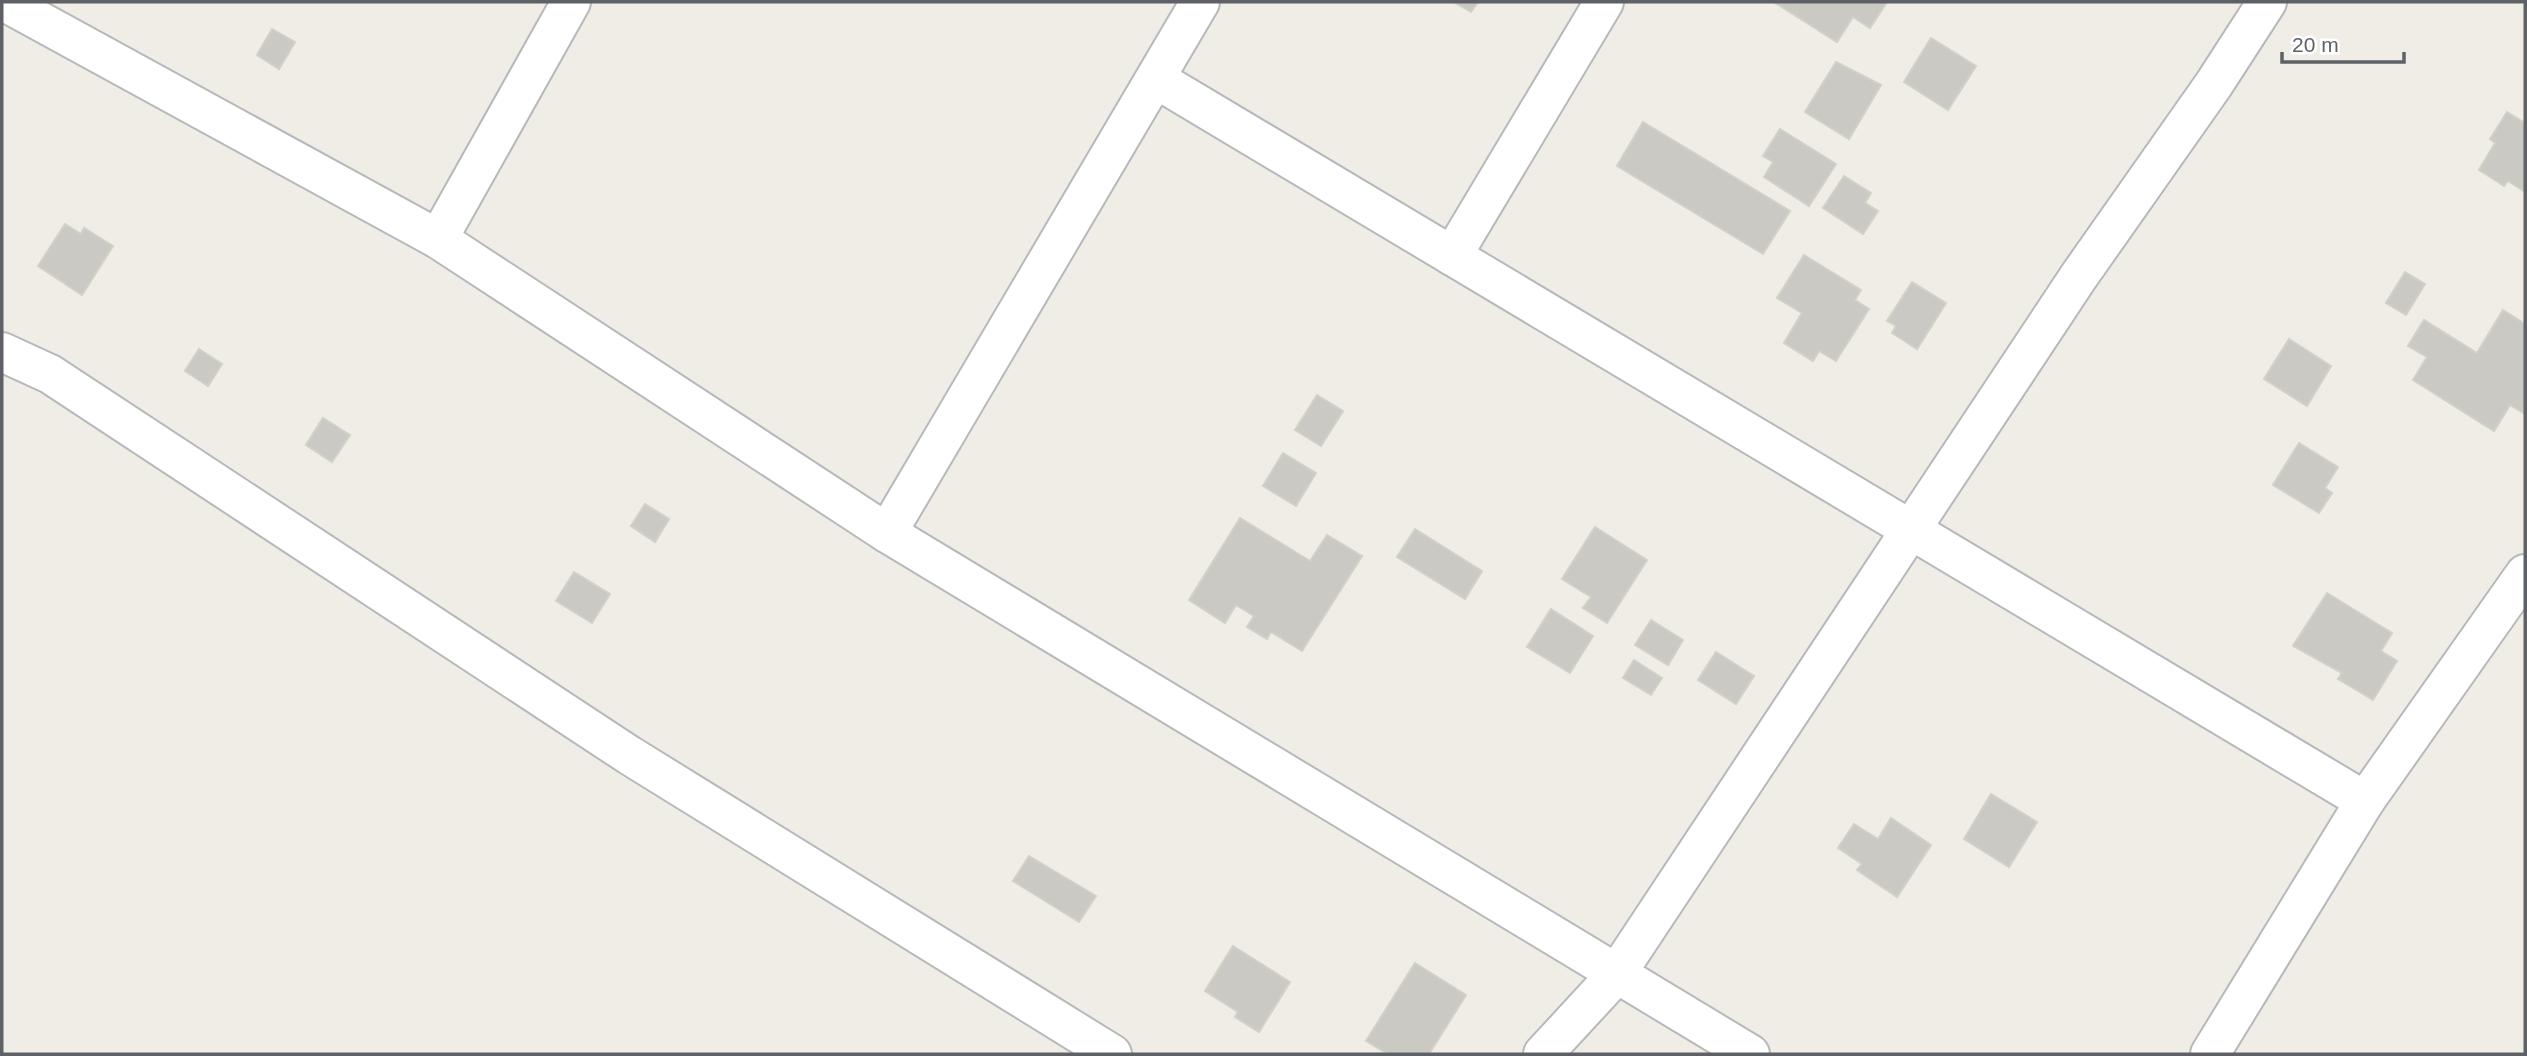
<svg xmlns="http://www.w3.org/2000/svg" width="2527" height="1056" viewBox="0 0 2527 1056" font-family="Helvetica,sans-serif">
	<style>
		.building { fill: #cac9c3; stroke: #d3d0c5; stroke-width: 2 }
		.lines { fill: none; stroke-linecap: round; stroke-linejoin: round }
		.minor-casing { stroke: #b6b8bc; stroke-width: 42 }
		.minor { stroke: #fff; stroke-width: 38 }
	</style>
	<rect width="100%" height="100%" fill="#efede6"/>
	<!-- building -->
	<g class="building">
		<polygon points="1454,2 1478,2 1471,12"/>
		<polygon points="1774,2 1887,2 1870,28 1853,17 1837,42"/>
		<polygon points="272,29 295,42 279,69 257,55"/>
		<polygon points="1931,38 1976,66 1948,110 1904,82"/>
		<polygon points="1836,62 1881,85 1849,139 1805,112"/>
		<polygon points="2507,112 2525,123 2525,192 2508,181 2504,186 2479,170 2495,143 2490,139"/>
		<polygon points="1643,122 1790,211 1763,254 1617,166"/>
		<polygon points="1780,129 1836,164 1809,206 1764,177 1773,162 1763,156"/>
		<polygon points="1844,176 1871,193 1865,203 1878,211 1863,234 1823,208"/>
		<polygon points="65,224 81,234 84,228 113,246 82,295 38,266"/>
		<polygon points="1804,255 1861,290 1855,300 1869,309 1836,361 1819,351 1813,361 1784,343 1802,313 1777,298"/>
		<polygon points="2405,272 2425,284 2406,315 2386,303"/>
		<polygon points="1912,282 1946,303 1917,349 1892,333 1896,326 1887,321"/>
		<polygon points="2503,310 2525,324 2525,414 2510,405 2494,431 2413,380 2427,357 2408,346 2424,320 2477,353"/>
		<polygon points="2289,339 2331,366 2307,406 2264,379"/>
		<polygon points="199,349 222,364 208,386 185,371"/>
		<polygon points="1317,395 1343,411 1321,446 1295,430"/>
		<polygon points="323,418 350,435 332,462 306,445"/>
		<polygon points="2299,443 2338,467 2325,488 2332,493 2319,513 2273,485"/>
		<polygon points="1283,453 1316,473 1296,506 1263,486"/>
		<polygon points="645,504 669,519 655,542 631,526"/>
		<polygon points="1240,518 1310,561 1327,535 1362,556 1302,651 1271,632 1267,639 1247,627 1254,616 1236,605 1225,623 1189,600"/>
		<polygon points="1595,527 1647,560 1607,623 1583,608 1591,597 1562,579"/>
		<polygon points="1415,529 1482,571 1465,599 1397,557"/>
		<polygon points="574,572 610,594 592,623 556,601"/>
		<polygon points="2327,593 2392,633 2381,651 2397,661 2373,700 2338,679 2342,673 2293,646"/>
		<polygon points="1551,609 1593,636 1570,673 1527,647"/>
		<polygon points="1651,620 1683,640 1668,665 1635,645"/>
		<polygon points="1716,652 1754,676 1736,704 1698,680"/>
		<polygon points="1634,660 1662,678 1651,695 1623,678"/>
		<polygon points="1991,794 2037,822 2009,867 1964,839"/>
		<polygon points="1891,818 1931,845 1897,897 1857,870 1862,864 1838,848 1854,824 1878,839"/>
		<polygon points="1029,856 1096,896 1079,922 1013,881"/>
		<polygon points="1233,946 1290,982 1259,1032 1235,1017 1238,1012 1205,991"/>
		<polygon points="1415,963 1466,995 1429,1054 1388,1054 1366,1041"/>
	</g>
	<g class="lines">
		<defs>
			<g id="minor">
				<polyline points="5,2 438,239 887,533 1200,2"/>
				<polyline points="1156,79 2365,801"/>
				<polyline points="438,239 571,2"/>
				<polyline points="1452,256 1604,2"/>
				<polyline points="2,352 50,374 629,755 1112,1054"/>
				<polyline points="887,533 1750,1054"/>
				<polyline points="1543,1054 1615,976 2079,276 2214,84 2267,2"/>
				<polyline points="2210,1054 2365,801 2525,574"/>
			</g>
		</defs>
		<!-- minor casing -->
		<use href="#minor" class="minor-casing"/>
		<!-- minor -->
		<use href="#minor" class="minor"/>
	</g>
	<!-- border -->
	<rect width="2527" height="1056" fill="none" stroke="#5e6165" stroke-width="7"/>
	<!-- scale -->
	<path d="M2282 52v10h122v-10" fill="none" stroke="#5e6165" stroke-width="3.5"/>
	<text x="2292" y="52" font-size="21" fill="#5e6165" stroke="#ffffff" stroke-width="5" paint-order="stroke">20 m</text>
</svg>
